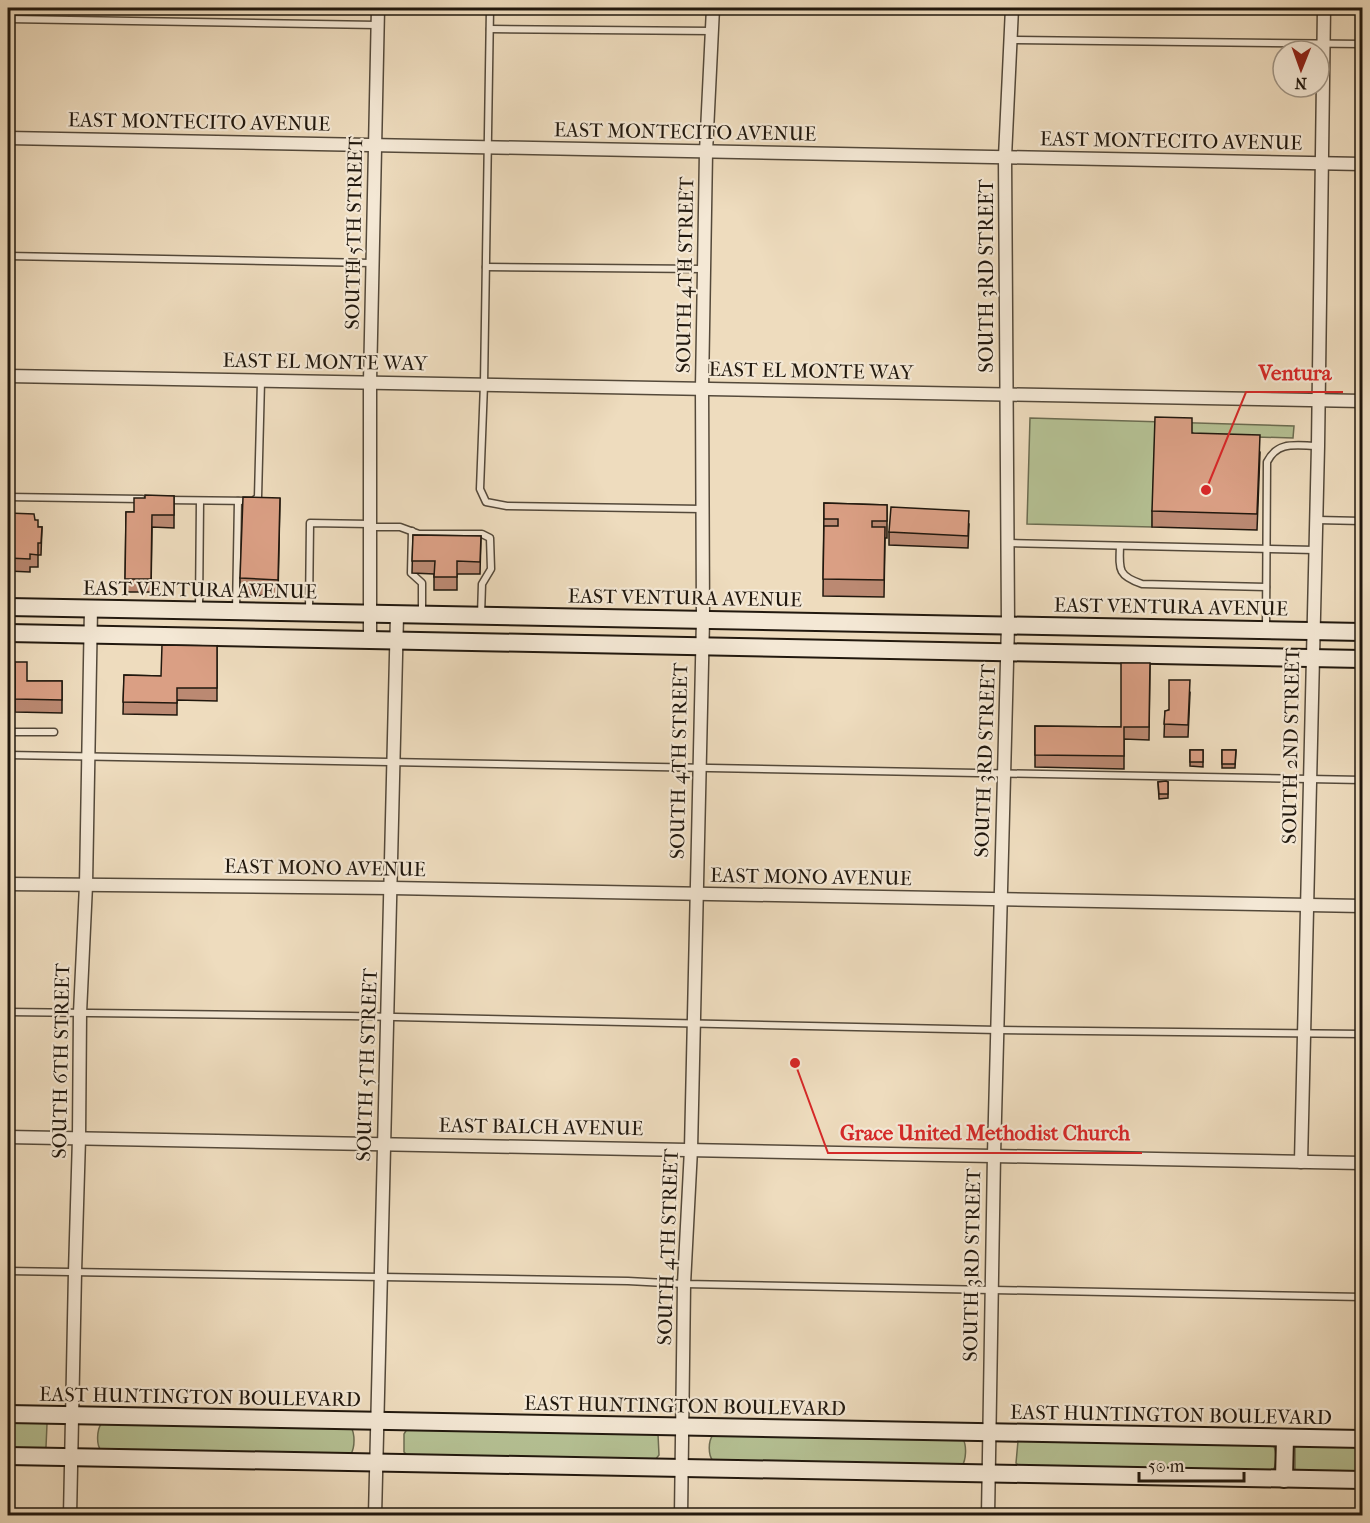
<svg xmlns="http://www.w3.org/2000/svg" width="1370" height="1523" viewBox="0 0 1370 1523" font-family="'IM FELL French Canon',serif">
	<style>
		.green { fill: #b5c194; stroke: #6b6c51; stroke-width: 1.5 }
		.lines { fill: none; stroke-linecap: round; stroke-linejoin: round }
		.lane-casing { stroke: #54493a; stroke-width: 9 }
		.street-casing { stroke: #54493a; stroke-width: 15 }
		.secondary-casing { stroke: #21180e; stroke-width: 20 }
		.lane { stroke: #f4e8d5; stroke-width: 6 }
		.street { stroke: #f4e8d5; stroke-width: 12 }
		.secondary { stroke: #f4e8d5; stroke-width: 16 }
		.wall { fill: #bb8972; stroke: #21180e; stroke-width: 1.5 }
		.building { fill: #da9f84; stroke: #21180e; stroke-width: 1.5 }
		.labels { text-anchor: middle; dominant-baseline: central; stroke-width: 4.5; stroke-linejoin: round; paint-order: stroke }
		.street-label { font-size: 20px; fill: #21180e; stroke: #f4e8d5 }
		.leader { fill: none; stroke: #d62828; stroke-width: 2 }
		.callout-dot { fill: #d62828; stroke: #f4e8d5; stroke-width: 2 }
		.callout-label { font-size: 21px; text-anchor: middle; font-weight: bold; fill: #d62828; stroke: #f4e8d5; stroke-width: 4.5; stroke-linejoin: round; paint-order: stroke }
	</style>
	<rect width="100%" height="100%" fill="#eedcbe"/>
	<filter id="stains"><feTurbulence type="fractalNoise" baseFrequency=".00333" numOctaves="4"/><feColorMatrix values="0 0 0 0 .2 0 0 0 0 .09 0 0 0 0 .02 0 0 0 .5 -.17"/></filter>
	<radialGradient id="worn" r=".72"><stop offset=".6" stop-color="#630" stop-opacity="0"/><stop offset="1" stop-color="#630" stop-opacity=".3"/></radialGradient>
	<!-- green -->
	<g class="green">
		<polygon points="1030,418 1294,426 1293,438 1155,434 1152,527 1027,524"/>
		<polygon points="8,1421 46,1423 47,1424 46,1447 44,1449 8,1449"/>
		<path d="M101,1424L351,1427C355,1434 355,1447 351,1454L101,1450C96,1445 97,1430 101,1424Z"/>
		<polygon points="407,1429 658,1434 659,1455 655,1460 407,1455 404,1452 404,1434"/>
		<path d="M713,1435L963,1439C967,1446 966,1460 962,1466L713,1461C708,1455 708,1441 713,1435Z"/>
		<path d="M1018,1441L1273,1445C1277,1451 1277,1466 1272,1472L1020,1468L1016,1463Z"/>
		<polygon points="1298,1445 1362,1446 1362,1474 1295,1471 1295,1448"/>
	</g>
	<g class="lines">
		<defs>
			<g id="lane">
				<polyline points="490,8 484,384 480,489 486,502 507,506 702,509"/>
				<polyline points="8,19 377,25"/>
				<polyline points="490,29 712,31"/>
				<polyline points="1011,40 1362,44"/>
				<polyline points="8,256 372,263"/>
				<polyline points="486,267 704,269"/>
				<polyline points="8,497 142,499"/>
				<polyline points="167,500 253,501 258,497 261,381"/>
				<polyline points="1317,520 1362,521"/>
				<polyline points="371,527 400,527 419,534 482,534 490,538 491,569 482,584 481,615"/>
				<polyline points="412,531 411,573 422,583 422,613"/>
				<polyline points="1007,543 1315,550"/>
				<path d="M1120,546C1119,570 1118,576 1142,584L1266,587"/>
				<polyline points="199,610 200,501"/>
				<polyline points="236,611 238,501"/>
				<polyline points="309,611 310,523 370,524"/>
				<path d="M1266,630L1267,462C1278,440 1297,446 1318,446"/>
				<polyline points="8,732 54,732"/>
				<polyline points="8,755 1362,780"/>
				<polyline points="8,1012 350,1016 998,1030 1362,1034"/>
				<polyline points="8,1271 628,1281 684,1284 1362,1297"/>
			</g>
			<g id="street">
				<polyline points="8,138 1362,164"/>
				<polyline points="8,376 1362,401"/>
				<polyline points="370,640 370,382 378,8"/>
				<polyline points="8,884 392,888 1362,906"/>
				<polyline points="8,1137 1362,1163"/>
				<polyline points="1301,1162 1318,446 1324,8"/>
				<polyline points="70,1516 75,1272 79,1138 80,1013 86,885 91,608"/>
				<polyline points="375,1516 397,615"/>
				<polyline points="681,1516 684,1284 691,1149 703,619 702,388 706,152 713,8"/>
				<polyline points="988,1516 994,1155 1008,624 1005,157 1012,8"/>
			</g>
			<g id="secondary">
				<polyline points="8,607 1362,632"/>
				<polyline points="8,633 1362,659"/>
				<polyline points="8,1414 1362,1439"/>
				<polyline points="8,1456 1362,1480"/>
				<polyline points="1284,1479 1285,1438"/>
			</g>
		</defs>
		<!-- lane casing -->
		<use href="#lane" class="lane-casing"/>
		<!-- street casing -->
		<use href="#street" class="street-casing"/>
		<!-- secondary casing -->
		<use href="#secondary" class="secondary-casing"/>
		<!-- lane -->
		<use href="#lane" class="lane"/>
		<!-- street -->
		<use href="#street" class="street"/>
		<!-- secondary -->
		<use href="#secondary" class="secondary"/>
	</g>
	<!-- wall -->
	<g class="wall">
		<polygon points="1192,433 1260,452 1257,530 1152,527 1152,511"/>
		<polygon points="174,496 174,528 152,527 151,592 125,592 126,512 134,512 145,498"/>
		<polygon points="280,498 278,596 240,595 240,578"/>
		<polygon points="824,503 887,505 887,538 885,538 884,597 823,596"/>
		<polygon points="8,513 35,520 38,527 42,527 41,555 38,555 38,567 30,567 30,572 8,571"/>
		<polygon points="969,524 968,548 889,545 889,532"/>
		<polygon points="413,535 481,536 480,574 457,574 457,590 434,590 434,574 412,573"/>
		<polygon points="217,646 217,701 177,700 177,715 123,714 124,675 161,676"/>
		<polygon points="15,662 27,681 62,681 62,713 15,712"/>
		<polygon points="1150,663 1149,740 1124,739 1124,769 1035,767 1035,726 1121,727"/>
		<polygon points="1190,693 1188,737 1164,737 1165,711 1169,710"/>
		<polygon points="1190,750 1203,750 1203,767 1190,766"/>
		<polygon points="1222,750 1236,750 1235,768 1222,768"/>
		<polygon points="1158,782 1168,782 1168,798 1159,799"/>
	</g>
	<!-- building -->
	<g class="building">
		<polygon points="1155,417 1192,418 1192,433 1260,435 1257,514 1152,511"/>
		<polygon points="145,495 174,496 174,515 152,515 151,579 125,579 126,512 134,512 134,498 145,498"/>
		<polygon points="243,497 280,498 278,580 240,578"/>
		<polygon points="824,503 887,505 887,521 872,521 872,527 885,527 884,580 823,579 824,526 838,526 838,519 824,519"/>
		<polygon points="891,507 969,511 968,536 889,532"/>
		<polygon points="8,513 34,514 35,520 38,520 38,527 42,527 41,543 38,543 38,555 30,554 30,559 8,558"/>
		<polygon points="413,535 481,536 480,562 457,561 457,577 434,577 435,561 412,561"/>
		<polygon points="162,645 217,646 217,688 177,688 177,703 123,702 124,675 161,676"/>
		<polygon points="15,662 27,662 27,681 62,681 62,700 15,699"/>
		<polygon points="1121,663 1150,663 1149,727 1124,727 1124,756 1035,755 1035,726 1121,727"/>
		<polygon points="1169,680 1190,680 1188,725 1164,724 1165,711 1169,710"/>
		<rect x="1190" y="750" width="13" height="12"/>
		<polygon points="1222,750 1236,750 1235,764 1222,764"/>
		<polygon points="1166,781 1168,782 1168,794 1159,794 1158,782"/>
	</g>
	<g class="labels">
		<!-- street labels -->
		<g class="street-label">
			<text transform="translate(199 122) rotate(1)">EAST MONTECITO AVENUE</text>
			<text transform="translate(685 132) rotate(1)">EAST MONTECITO AVENUE</text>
			<text transform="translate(1171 141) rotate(1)">EAST MONTECITO AVENUE</text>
			<text transform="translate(354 233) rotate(-89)">SOUTH 5TH STREET</text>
			<text transform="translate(685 275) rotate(-89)">SOUTH 4TH STREET</text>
			<text transform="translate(986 276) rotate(-90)">SOUTH 3RD STREET</text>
			<text transform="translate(325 362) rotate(1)">EAST EL MONTE WAY</text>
			<text transform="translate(811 371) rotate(1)">EAST EL MONTE WAY</text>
			<text transform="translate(200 590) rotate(1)">EAST VENTURA AVENUE</text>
			<text transform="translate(685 598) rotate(1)">EAST VENTURA AVENUE</text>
			<text transform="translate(1171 607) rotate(1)">EAST VENTURA AVENUE</text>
			<text transform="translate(1291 746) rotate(-89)">SOUTH 2ND STREET</text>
			<text transform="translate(679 761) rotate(-89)">SOUTH 4TH STREET</text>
			<text transform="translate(985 761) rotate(-88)">SOUTH 3RD STREET</text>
			<text transform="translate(325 868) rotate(1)">EAST MONO AVENUE</text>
			<text transform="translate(811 877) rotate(1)">EAST MONO AVENUE</text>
			<text transform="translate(61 1061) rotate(-89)">SOUTH 6TH STREET</text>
			<text transform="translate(367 1065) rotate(-88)">SOUTH 5TH STREET</text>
			<text transform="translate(541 1127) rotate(1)">EAST BALCH AVENUE</text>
			<text transform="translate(668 1247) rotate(-88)">SOUTH 4TH STREET</text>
			<text transform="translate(972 1265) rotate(-89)">SOUTH 3RD STREET</text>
			<text transform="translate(200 1397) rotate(1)">EAST HUNTINGTON BOULEVARD</text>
			<text transform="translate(685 1406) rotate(1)">EAST HUNTINGTON BOULEVARD</text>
			<text transform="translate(1171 1415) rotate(1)">EAST HUNTINGTON BOULEVARD</text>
		</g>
	</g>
	<!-- callouts -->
	<path class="leader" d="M1206 490L1246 392H1343M795 1063L828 1153H1142"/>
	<g class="callout-dot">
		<circle cx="1206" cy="490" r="6"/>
		<circle cx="795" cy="1063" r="6"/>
	</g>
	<g class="callout-label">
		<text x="1295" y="380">Ventura</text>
		<text x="985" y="1140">Grace United Methodist Church</text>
	</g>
	<!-- margin -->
	<rect width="1370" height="1523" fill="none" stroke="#eedcbe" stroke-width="30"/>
	<rect x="9" y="9" width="1352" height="1505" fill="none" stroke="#21180e" stroke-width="3"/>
	<rect x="15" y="15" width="1340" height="1493" fill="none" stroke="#21180e" stroke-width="1.5"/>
	<!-- north arrow -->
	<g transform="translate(1301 69) rotate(181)"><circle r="28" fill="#f4e8d5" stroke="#a09585" stroke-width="1.5"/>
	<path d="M0-4.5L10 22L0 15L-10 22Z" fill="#8f2418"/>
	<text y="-9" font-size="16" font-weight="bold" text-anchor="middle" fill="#21180e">N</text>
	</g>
	<!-- scale -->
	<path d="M1139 1472v9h105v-9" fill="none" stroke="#21180e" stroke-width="3"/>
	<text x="1148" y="1472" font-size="18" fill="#21180e" stroke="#f4e8d5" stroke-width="4.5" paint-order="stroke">50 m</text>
	<rect width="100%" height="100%" filter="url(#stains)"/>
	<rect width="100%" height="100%" fill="url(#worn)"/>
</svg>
